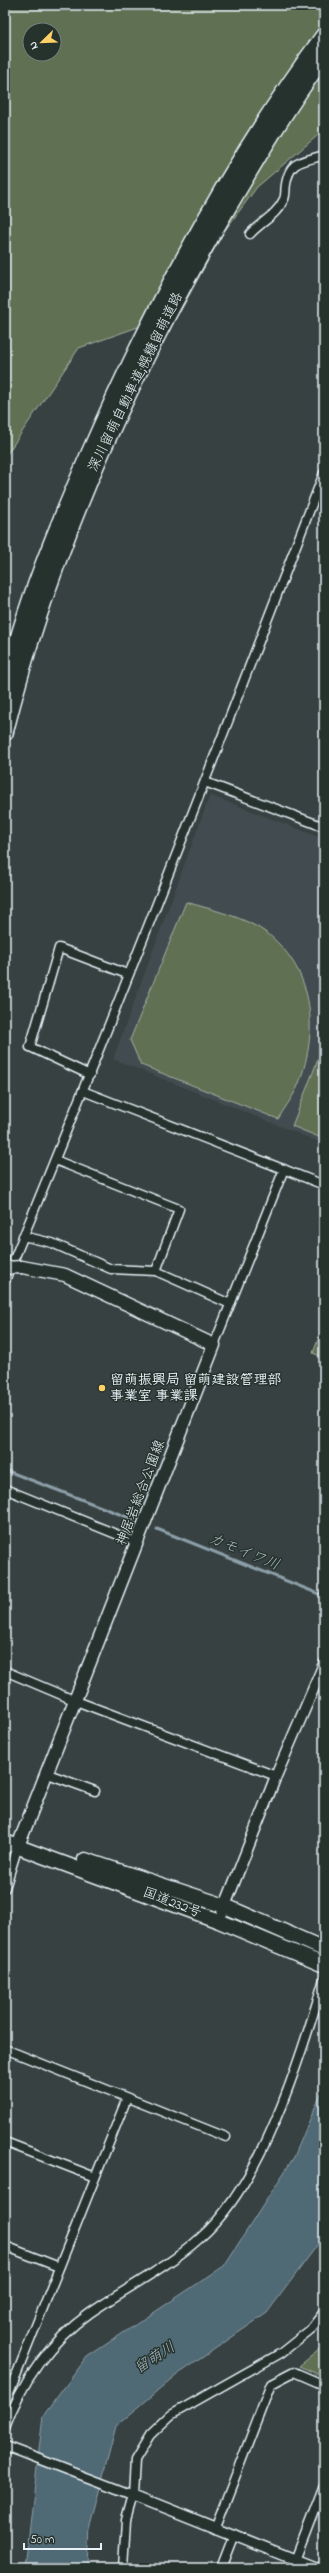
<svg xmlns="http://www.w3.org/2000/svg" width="329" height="2573" viewBox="0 0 329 2573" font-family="'Indie Flower','Klee One',sans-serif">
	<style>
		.built { fill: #434b4f }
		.green { fill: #607052; stroke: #a4b0a5; fill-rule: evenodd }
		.water { fill: #506975; stroke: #8d9fa9 }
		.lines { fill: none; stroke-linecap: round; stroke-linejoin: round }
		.stream { stroke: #8d9fa9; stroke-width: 3 }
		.minor-casing { stroke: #e8f1f8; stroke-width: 11 }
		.tertiary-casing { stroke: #e8f1f8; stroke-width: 13 }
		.secondary-casing { stroke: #e8f1f8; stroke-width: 15 }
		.trunk-casing { stroke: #e8f1f8; stroke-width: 17 }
		.motorway-casing { stroke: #e8f1f8; stroke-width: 18 }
		.minor { stroke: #26332d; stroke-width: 8 }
		.tertiary { stroke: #26332d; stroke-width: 10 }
		.secondary { stroke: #26332d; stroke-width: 12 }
		.trunk { stroke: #26332d; stroke-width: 14 }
		.motorway { stroke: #26332d; stroke-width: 15 }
		.secondary-bridge-casing { stroke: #e8f1f8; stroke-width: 15; stroke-linecap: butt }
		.secondary-bridge { stroke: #26332d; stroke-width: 12 }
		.poi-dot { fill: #ffd166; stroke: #26332d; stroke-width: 1.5 }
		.labels { text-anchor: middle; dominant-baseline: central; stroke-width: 3; stroke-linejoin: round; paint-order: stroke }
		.street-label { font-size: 14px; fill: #e8f1f8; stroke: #26332d }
		.poi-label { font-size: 14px; font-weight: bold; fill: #e8f1f8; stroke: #26332d; text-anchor: start }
		.water-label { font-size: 15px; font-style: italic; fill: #abbbc4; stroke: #26332d }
	</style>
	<rect width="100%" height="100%" fill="#374141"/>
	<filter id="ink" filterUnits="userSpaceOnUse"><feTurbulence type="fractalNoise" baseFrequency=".025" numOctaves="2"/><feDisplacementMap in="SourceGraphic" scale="8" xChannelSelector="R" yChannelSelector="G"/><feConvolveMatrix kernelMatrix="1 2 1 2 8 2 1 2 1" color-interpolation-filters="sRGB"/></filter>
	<g filter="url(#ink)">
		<!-- built -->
		<polygon class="built" points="210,795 324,839 324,1144 113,1059"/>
		<!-- green -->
		<g class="green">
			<path d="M5,5H324V130L257,187L223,233L180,312L79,348L5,457ZM30,30H54V54H30Z"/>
			<path d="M186,902C213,910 246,917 268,934C316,972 319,1035 297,1088C292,1098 284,1109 278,1119L141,1065L130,1040Z"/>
			<polygon points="324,1044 324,1139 292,1126"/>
			<polygon points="324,1324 324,1358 313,1353"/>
			<polygon points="324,2346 324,2377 299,2366"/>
		</g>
		<!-- water -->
		<polygon class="water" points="324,2086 324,2236 267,2313 177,2375 116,2426 90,2526 88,2568 25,2568 43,2416 87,2357 224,2266 294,2157"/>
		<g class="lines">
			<!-- stream -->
			<g class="stream">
				<polyline points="5,1470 135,1520"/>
				<polyline points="157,1529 324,1596"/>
			</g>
			<defs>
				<g id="minor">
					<path d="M250,234C261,222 277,215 284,199C286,195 285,188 286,184C290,159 304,162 324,155"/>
					<polyline points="205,782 324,827"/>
					<polyline points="90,1075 30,1047 59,948 127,974"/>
					<polyline points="83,1091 324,1185"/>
					<polyline points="55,1160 179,1209 156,1271"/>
					<polyline points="23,1236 52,1243 111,1269 156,1271 230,1304"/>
					<path d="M5,1281C116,1013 220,743 324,473"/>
					<polyline points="214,1345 284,1169"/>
					<polyline points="5,1489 138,1543"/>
					<polyline points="5,1671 76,1701 276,1776"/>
					<polyline points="48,1774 95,1791"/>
					<polyline points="5,1888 18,1846"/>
					<polyline points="5,2049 226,2137"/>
					<polyline points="5,2142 95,2177"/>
					<polyline points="5,2246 59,2267"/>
					<polyline points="5,2403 127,2098"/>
					<path d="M5,2428C21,2383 50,2341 90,2313C126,2288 167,2268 200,2238C263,2183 300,2058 324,1979"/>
					<polyline points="5,2446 133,2495"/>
					<polyline points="215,2529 271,2384 294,2372 324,2385"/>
					<polyline points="123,2568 126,2520 133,2495 135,2460 150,2435 171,2415 281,2353 310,2330 324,2312"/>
					<polyline points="221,2568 234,2534"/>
					<polyline points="292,2568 324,2485"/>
				</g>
				<g id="tertiary">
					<polyline points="219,1921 276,1776 324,1664"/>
					<polyline points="133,2495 316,2568"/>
				</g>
				<polyline id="secondary" points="18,1846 214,1345 65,1275 22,1267"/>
				<g id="trunk">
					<polyline points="5,1842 219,1921 324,1965"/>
					<polyline points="85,1860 225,1906 324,1949"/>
				</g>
				<g id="motorway">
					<path d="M5,688C23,607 56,529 89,453C153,307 228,164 324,35"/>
					<path d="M5,733C51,549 129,376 225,213C256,160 288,106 324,57"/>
				</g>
			</defs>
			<!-- minor casing -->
			<use href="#minor" class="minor-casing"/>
			<!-- tertiary casing -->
			<use href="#tertiary" class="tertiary-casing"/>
			<!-- secondary casing -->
			<use href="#secondary" class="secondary-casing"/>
			<!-- trunk casing -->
			<use href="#trunk" class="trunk-casing"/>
			<!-- motorway casing -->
			<use href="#motorway" class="motorway-casing"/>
			<!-- minor -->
			<use href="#minor" class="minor"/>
			<!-- tertiary -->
			<use href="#tertiary" class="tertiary"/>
			<!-- secondary -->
			<use href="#secondary" class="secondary"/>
			<!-- trunk -->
			<use href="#trunk" class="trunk"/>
			<!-- motorway -->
			<use href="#motorway" class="motorway"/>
			<defs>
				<polyline id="secondary-bridge" points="5,1268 22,1267"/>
			</defs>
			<!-- secondary-bridge casing -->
			<use href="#secondary-bridge" class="secondary-bridge-casing"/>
			<!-- secondary-bridge -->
			<use href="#secondary-bridge" class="secondary-bridge"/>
		</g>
	</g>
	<!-- markers -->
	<circle class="poi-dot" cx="102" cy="1388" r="4"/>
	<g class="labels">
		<!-- street labels -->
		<g class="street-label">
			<text transform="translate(136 382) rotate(-64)">深川留萌自動車道;幌糠留萌道路</text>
			<text transform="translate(141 1493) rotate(-69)">神居岩総合公園線</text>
			<text transform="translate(172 1903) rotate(21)">国道232号</text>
		</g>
		<!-- poi labels -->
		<g class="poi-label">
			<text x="110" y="1380">留萌振興局 留萌建設管理部<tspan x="110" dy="16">事業室 事業課</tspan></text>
		</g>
		<!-- water labels -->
		<g class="water-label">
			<text transform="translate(244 1552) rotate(22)">カモイワ川</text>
			<text transform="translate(155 2358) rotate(-33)">留萌川</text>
		</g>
	</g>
	<!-- margin -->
	<rect width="329" height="2573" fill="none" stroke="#26332d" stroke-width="20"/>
	<rect x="10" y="10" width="309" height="2553" fill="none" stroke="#e8f1f8" stroke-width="1.5" filter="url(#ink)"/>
	<!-- north arrow -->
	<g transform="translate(42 42) rotate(247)"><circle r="19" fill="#26332d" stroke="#747f7e"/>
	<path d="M0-3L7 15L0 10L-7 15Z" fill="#ffd166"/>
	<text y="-6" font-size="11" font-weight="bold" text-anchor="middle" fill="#e8f1f8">N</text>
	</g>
	<!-- scale -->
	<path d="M24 2543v6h77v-6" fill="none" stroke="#e8f1f8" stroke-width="2"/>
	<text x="30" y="2543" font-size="12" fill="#e8f1f8" stroke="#26332d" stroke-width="3" paint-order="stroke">50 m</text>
</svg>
